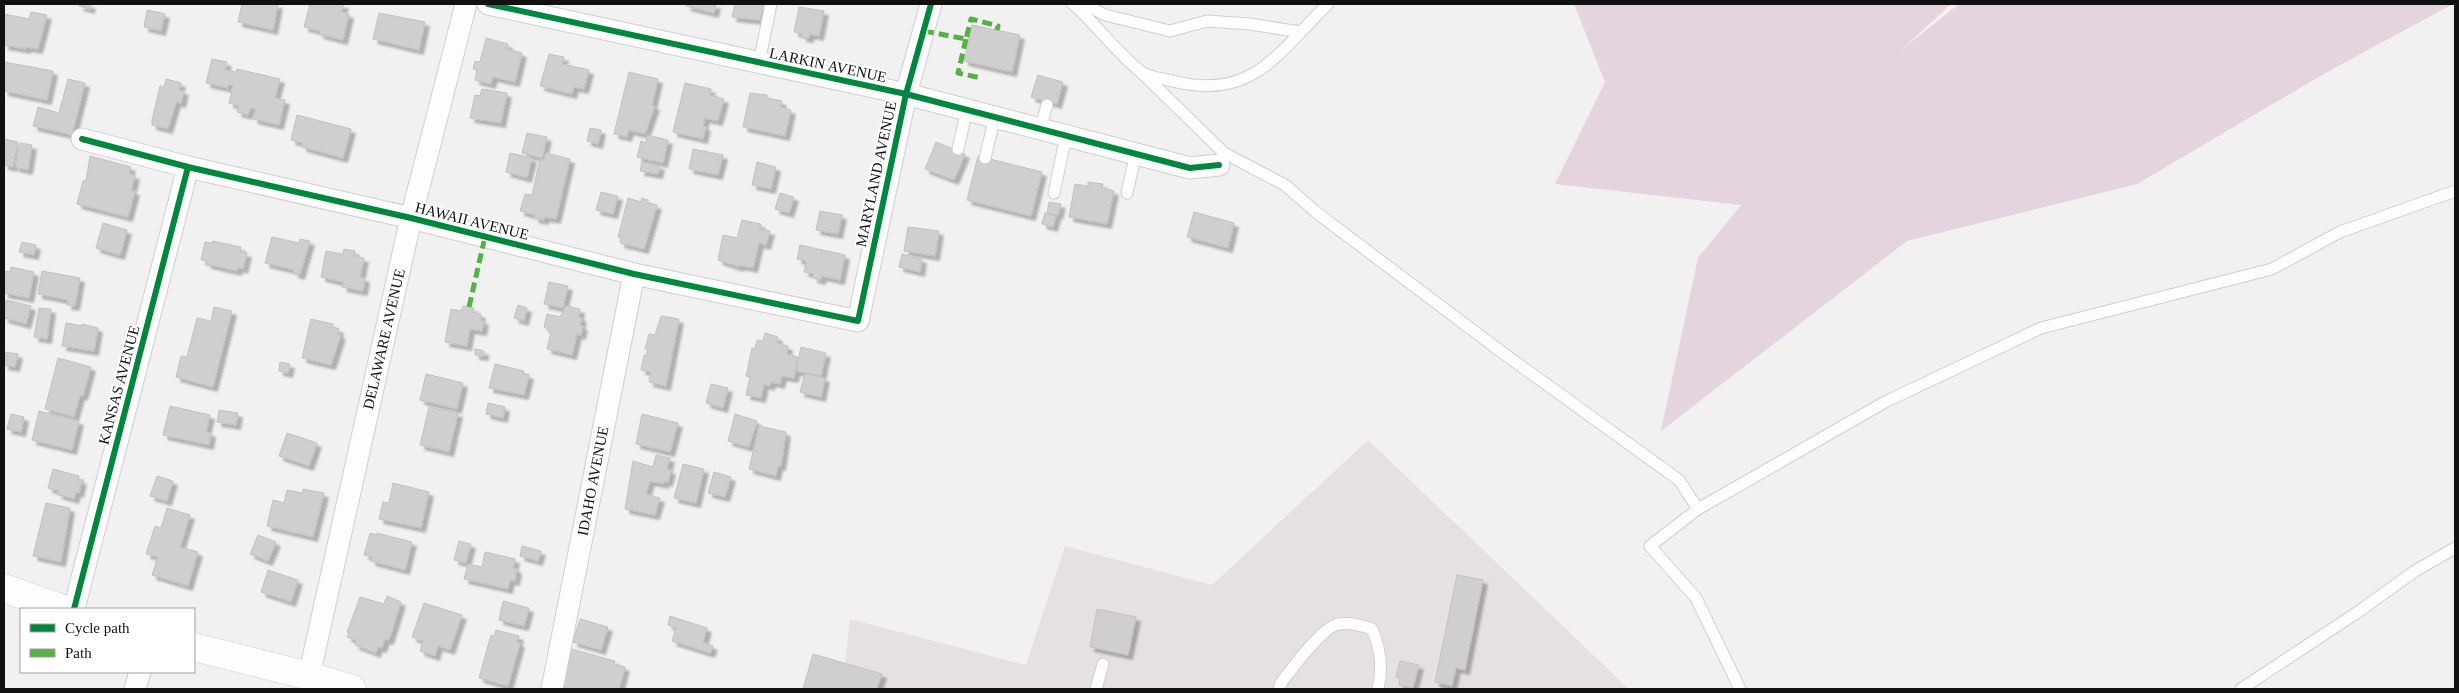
<svg xmlns="http://www.w3.org/2000/svg" width="2459" height="693" viewBox="0 0 2459 693" font-family="'Times New Roman',serif">
	<style>
		.built { fill: #e6e0e4 }
		.green { fill: #e3d4df }
		.building { fill: #d0cecf; stroke: #c2c0c1; filter: url(#shadow) }
		.lines { fill: none; stroke-linecap: round; stroke-linejoin: round }
		.service-casing { stroke: #d0cecf; stroke-width: 13 }
		.minor-casing { stroke: #d0cecf; stroke-width: 23 }
		.tertiary-casing { stroke: #d0cecf; stroke-width: 29 }
		.service { stroke: #fdfdfd; stroke-width: 11 }
		.minor { stroke: #fdfdfd; stroke-width: 21 }
		.tertiary { stroke: #fdfdfd; stroke-width: 28 }
		.quiet { stroke: #54b144; stroke-width: 5; stroke-dasharray: 10 5; stroke-linecap: butt }
		.cycleway-casing { stroke: #fff; stroke-width: 9 }
		.cycleway { stroke: #00873e; stroke-width: 6 }
		.labels { text-anchor: middle; dominant-baseline: central; stroke-width: 4; stroke-linejoin: round; paint-order: stroke }
		.street-label { font-size: 15px; fill: #121112; stroke: #fff }
	</style>
	<defs>
		<filter id="shadow"><feDropShadow dx="4.5" dy="4.5" stdDeviation="1" flood-color="#0004"/></filter>
	</defs>
	<rect width="100%" height="100%" fill="#f2f0f1"/>
	<!-- built -->
	<polygon class="built" points="1368,440 1629,689 842,689 850,619 1026,665 1065,546 1212,585"/>
	<!-- green -->
	<polygon class="green" points="1574,4 1951,4 1900,51 1959,4 2453,4 2327,72 2137,184 1907,241 1661,431 1698,258 1741,205 1555,184 1605,82"/>
	<!-- building -->
	<g class="building">
		<polygon points="80,4 91,4 90,9 79,6"/>
		<polygon points="242,4 278,4 273,30 238,22"/>
		<polygon points="310,4 344,4 341,12 349,14 343,40 319,34 320,31 304,27"/>
		<polygon points="687,4 716,4 714,13 686,6"/>
		<polygon points="735,4 763,4 760,20 732,17"/>
		<polygon points="799,7 824,11 819,36 810,34 809,38 802,37 802,34 794,32"/>
		<polygon points="147,10 165,14 161,31 144,27"/>
		<polygon points="31,12 47,15 38,49 26,47 26,49 4,45 4,14 29,19"/>
		<polygon points="379,13 425,22 419,50 373,39"/>
		<polygon points="972,25 1020,35 1012,72 964,61"/>
		<polygon points="486,38 508,44 507,49 522,53 515,82 493,77 491,84 475,80 477,70 473,69 475,61 480,62"/>
		<polygon points="549,54 564,57 562,64 589,70 584,89 574,87 572,94 540,86"/>
		<polygon points="212,59 227,62 225,70 236,72 237,69 280,79 275,98 285,100 279,125 253,119 256,109 250,108 248,115 237,112 239,106 229,103 233,86 229,84 228,88 206,83"/>
		<polygon points="4,62 53,71 47,100 4,91"/>
		<polygon points="629,72 658,79 652,105 655,106 645,134 629,130 627,137 614,134"/>
		<polygon points="1038,75 1063,82 1057,104 1031,97"/>
		<polygon points="68,79 85,83 72,135 33,126 38,107 59,113"/>
		<polygon points="166,79 181,83 179,90 184,91 181,103 176,102 168,129 152,125 152,120 160,86 164,87"/>
		<polygon points="685,83 711,89 710,95 724,99 718,121 705,118 703,126 706,127 703,139 673,132"/>
		<polygon points="482,89 507,93 501,123 470,118 475,95 480,96"/>
		<polygon points="750,93 767,95 767,98 782,101 780,107 791,110 785,136 743,127"/>
		<polygon points="297,115 351,129 343,158 302,147 303,143 291,140"/>
		<polygon points="590,128 601,130 598,144 587,141"/>
		<polygon points="527,133 547,137 542,158 522,153"/>
		<polygon points="647,135 668,140 663,163 637,157 641,141 646,143"/>
		<polygon points="4,139 18,142 13,167 4,165"/>
		<polygon points="936,142 965,154 954,180 925,169"/>
		<polygon points="20,143 32,145 28,170 15,167"/>
		<polygon points="693,149 723,155 718,175 689,169"/>
		<polygon points="510,153 532,158 527,178 506,172"/>
		<polygon points="546,153 570,159 556,219 545,217 544,220 534,218 535,215 520,211 525,194 532,195 540,159 544,160"/>
		<polygon points="90,156 131,167 129,174 135,175 131,191 135,191 128,217 77,204 83,181 86,181"/>
		<polygon points="978,156 1042,172 1031,216 967,200"/>
		<polygon points="642,162 660,166 658,174 640,171"/>
		<polygon points="757,162 776,167 771,189 752,185"/>
		<polygon points="1088,182 1103,184 1102,188 1114,191 1107,224 1069,217 1075,184 1088,186"/>
		<polygon points="601,192 618,196 613,214 596,210"/>
		<polygon points="780,193 794,197 789,213 775,209"/>
		<polygon points="628,198 641,202 642,198 648,200 648,203 657,205 644,249 620,243 621,238 618,237"/>
		<polygon points="1049,202 1061,204 1058,215 1047,213"/>
		<polygon points="820,211 842,215 838,234 816,230"/>
		<polygon points="1194,212 1234,223 1228,248 1187,237"/>
		<polygon points="1045,213 1056,216 1053,227 1042,224"/>
		<polygon points="742,220 761,224 760,229 770,231 766,245 759,243 753,268 739,265 739,267 718,260 723,235 737,238"/>
		<polygon points="103,223 127,230 120,255 96,248"/>
		<polygon points="908,227 939,231 935,256 904,251"/>
		<polygon points="272,237 299,243 300,239 310,241 300,275 294,273 294,270 265,263"/>
		<polygon points="213,241 241,247 240,252 247,253 243,269 238,267 237,271 207,264 207,261 201,260 205,242 212,243"/>
		<polygon points="22,242 36,245 34,255 19,252"/>
		<polygon points="800,245 845,255 840,280 822,276 821,280 813,278 814,274 804,272 806,261 797,259"/>
		<polygon points="344,249 355,251 354,256 364,258 360,277 365,278 363,291 342,287 343,282 321,277 326,251 343,254"/>
		<polygon points="902,254 922,259 920,272 899,267"/>
		<polygon points="11,267 34,272 29,298 4,293 4,271 10,272"/>
		<polygon points="42,271 80,278 75,306 67,305 68,300 38,294"/>
		<polygon points="549,282 568,286 563,308 544,304"/>
		<polygon points="6,300 31,306 26,324 4,318"/>
		<polygon points="518,305 527,308 524,321 514,318"/>
		<polygon points="463,306 474,308 473,312 481,314 480,320 484,321 482,331 470,329 467,346 445,342 451,309 461,311"/>
		<polygon points="566,306 580,309 579,317 582,318 580,325 583,326 581,335 577,334 572,355 547,349 551,332 544,327 547,314 560,317"/>
		<polygon points="214,307 232,311 213,387 176,377 181,356 187,357 197,318 211,321"/>
		<polygon points="39,308 51,309 47,339 34,337"/>
		<polygon points="661,316 679,319 666,386 649,382 651,372 641,370 644,355 646,356 648,349 645,349 649,334 655,335"/>
		<polygon points="311,319 333,324 332,327 339,329 338,334 341,335 331,365 302,358"/>
		<polygon points="66,323 82,326 82,324 98,328 94,351 62,346"/>
		<polygon points="765,333 778,337 777,343 788,346 787,354 798,357 794,378 782,376 780,384 771,382 770,386 764,384 761,398 746,395 750,377 746,376 752,348 755,349 757,340 763,341"/>
		<polygon points="801,347 826,353 821,376 796,371"/>
		<polygon points="475,349 484,351 484,356 475,355"/>
		<polygon points="4,352 18,354 15,367 4,365"/>
		<polygon points="58,358 91,367 83,396 80,395 74,417 45,409"/>
		<polygon points="280,362 290,364 288,373 279,371"/>
		<polygon points="495,364 524,371 523,373 529,375 524,395 489,388"/>
		<polygon points="805,373 825,378 821,397 800,392"/>
		<polygon points="426,374 463,383 457,409 420,400"/>
		<polygon points="711,384 728,388 723,408 706,403"/>
		<polygon points="488,403 505,407 503,418 486,414"/>
		<polygon points="170,406 210,415 206,432 211,433 209,445 163,435"/>
		<polygon points="429,407 458,413 449,452 420,445"/>
		<polygon points="219,410 238,413 236,425 217,422"/>
		<polygon points="39,411 79,421 72,450 32,440"/>
		<polygon points="11,414 24,417 21,432 7,429"/>
		<polygon points="642,414 678,423 670,452 636,444"/>
		<polygon points="735,414 757,421 749,447 728,441"/>
		<polygon points="759,426 786,432 781,466 778,466 776,476 749,469"/>
		<polygon points="287,433 317,443 309,466 279,456"/>
		<polygon points="656,455 670,458 667,469 671,470 668,482 664,481 664,484 650,481 646,494 660,498 655,515 625,509 633,461 653,467"/>
		<polygon points="683,464 704,469 696,503 674,498"/>
		<polygon points="53,469 79,476 78,480 82,480 79,493 76,492 74,499 57,494 59,491 48,488"/>
		<polygon points="714,472 731,477 725,497 708,493"/>
		<polygon points="157,476 173,481 167,501 150,496"/>
		<polygon points="393,483 429,492 421,528 379,519 383,502 389,503"/>
		<polygon points="303,489 324,493 313,537 267,526 273,500 284,503 287,490 302,493"/>
		<polygon points="46,503 70,508 61,562 33,556"/>
		<polygon points="167,508 190,515 180,547 198,552 188,586 152,575 158,557 146,554 155,526 161,528"/>
		<polygon points="370,533 377,535 377,533 412,542 405,570 371,561 372,557 364,555"/>
		<polygon points="258,535 276,542 268,561 250,554"/>
		<polygon points="459,541 471,544 466,563 454,560"/>
		<polygon points="522,546 541,551 538,561 520,556"/>
		<polygon points="485,552 515,559 513,568 517,569 515,581 510,580 508,589 464,579 468,564 482,567"/>
		<polygon points="268,570 298,580 291,602 261,592"/>
		<polygon points="1457,575 1483,580 1465,670 1456,668 1452,686 1435,682"/>
		<polygon points="387,596 401,602 389,640 385,639 382,648 378,647 376,653 355,645 356,640 347,637 349,632 347,632 360,597 384,604"/>
		<polygon points="503,601 529,608 524,626 499,620"/>
		<polygon points="424,603 462,615 450,650 438,646 435,656 420,651 423,641 412,637"/>
		<polygon points="1097,609 1136,617 1128,655 1090,647"/>
		<polygon points="670,616 707,628 703,642 713,646 710,653 672,641 676,628 668,625"/>
		<polygon points="580,619 608,627 601,650 573,642"/>
		<polygon points="496,630 519,636 517,642 520,643 508,686 479,678 491,635 494,636"/>
		<polygon points="571,649 615,661 614,664 625,667 619,689 569,689 563,687"/>
		<polygon points="813,654 882,674 877,689 803,689"/>
		<polygon points="1400,661 1419,665 1413,688 1399,685 1400,678 1396,677"/>
	</g>
	<g class="lines">
		<defs>
			<g id="service">
				<path d="M1073,4C1096,24 1117,53 1140,71C1149,78 1166,79 1177,82C1254,100 1279,51 1328,4"/>
				<polyline points="1084,4 1105,15 1170,31 1207,21 1250,24 1300,32"/>
				<polyline points="759,63 771,4"/>
				<polyline points="1141,72 1224,153 1285,185 1317,213 1503,353 1679,480 1698,509 1650,546 1696,598 1740,689"/>
				<polyline points="1040,129 1047,105"/>
				<polyline points="958,149 967,110"/>
				<polyline points="985,158 995,117"/>
				<polyline points="1054,193 1066,136"/>
				<polyline points="1127,193 1136,153"/>
				<polyline points="1698,509 1885,402 2041,328 2272,269 2340,232 2455,191"/>
				<polyline points="1096,689 1103,664"/>
				<path d="M1279,689L1281,683C1292,669 1321,628 1338,624C1350,622 1361,625 1372,629C1381,650 1383,668 1378,689"/>
				<polyline points="2241,689 2355,614 2415,571 2455,548"/>
			</g>
			<g id="minor">
				<polyline points="488,4 906,94 1190,168 1219,165"/>
				<polyline points="82,139 188,167 411,218 634,274 858,321 906,94 931,4"/>
				<polyline points="74,609 188,167"/>
				<polyline points="309,676 411,218 466,4"/>
				<polyline points="135,689 140,672"/>
				<polyline points="552,689 634,274"/>
			</g>
			<g id="tertiary">
				<polyline points="4,588 63,609"/>
				<polyline points="194,647 309,676 352,689"/>
			</g>
		</defs>
		<!-- service casing -->
		<use href="#service" class="service-casing"/>
		<!-- minor casing -->
		<use href="#minor" class="minor-casing"/>
		<!-- tertiary casing -->
		<use href="#tertiary" class="tertiary-casing"/>
		<!-- service -->
		<use href="#service" class="service"/>
		<!-- minor -->
		<use href="#minor" class="minor"/>
		<!-- tertiary -->
		<use href="#tertiary" class="tertiary"/>
		<!-- quiet -->
		<g class="quiet">
			<polyline points="924,31 966,39 971,19 998,26 997,30"/>
			<polyline points="966,39 958,73 981,78"/>
			<polyline points="469,307 485,237"/>
		</g>
		<defs>
			<g id="cycleway">
				<polyline points="488,4 906,94 1190,168 1219,165"/>
				<polyline points="82,139 188,167 411,218 634,274 858,321 906,94 931,4"/>
				<polyline points="74,609 188,167"/>
			</g>
		</defs>
		<!-- cycleway casing -->
		<use href="#cycleway" class="cycleway-casing"/>
		<!-- cycleway -->
		<use href="#cycleway" class="cycleway"/>
	</g>
	<g class="labels">
		<!-- street labels -->
		<g class="street-label">
			<text transform="translate(828 65) rotate(12)">LARKIN AVENUE</text>
			<text transform="translate(876 174) rotate(-78)">MARYLAND AVENUE</text>
			<text transform="translate(472 221) rotate(14)">HAWAII AVENUE</text>
			<text transform="translate(384 339) rotate(-77)">DELAWARE AVENUE</text>
			<text transform="translate(119 385) rotate(-75)">KANSAS AVENUE</text>
			<text transform="translate(593 481) rotate(-79)">IDAHO AVENUE</text>
		</g>
	</g>
	<!-- border -->
	<rect width="2459" height="693" fill="none" stroke="#121112" stroke-width="10"/>
	<!-- legend -->
	<rect x="20" y="608" width="175" height="65" fill="#ffffff" stroke="#a0a0a0"/>
	<rect x="30" y="624" width="25" height="8" fill="#00873e" stroke="#a0a0a0"/>
	<text x="65" y="633" font-size="15" fill="#121112">Cycle path</text>
	<rect x="30" y="649" width="25" height="8" fill="#54b144" stroke="#a0a0a0"/>
	<text x="65" y="658" font-size="15" fill="#121112">Path</text>
</svg>
